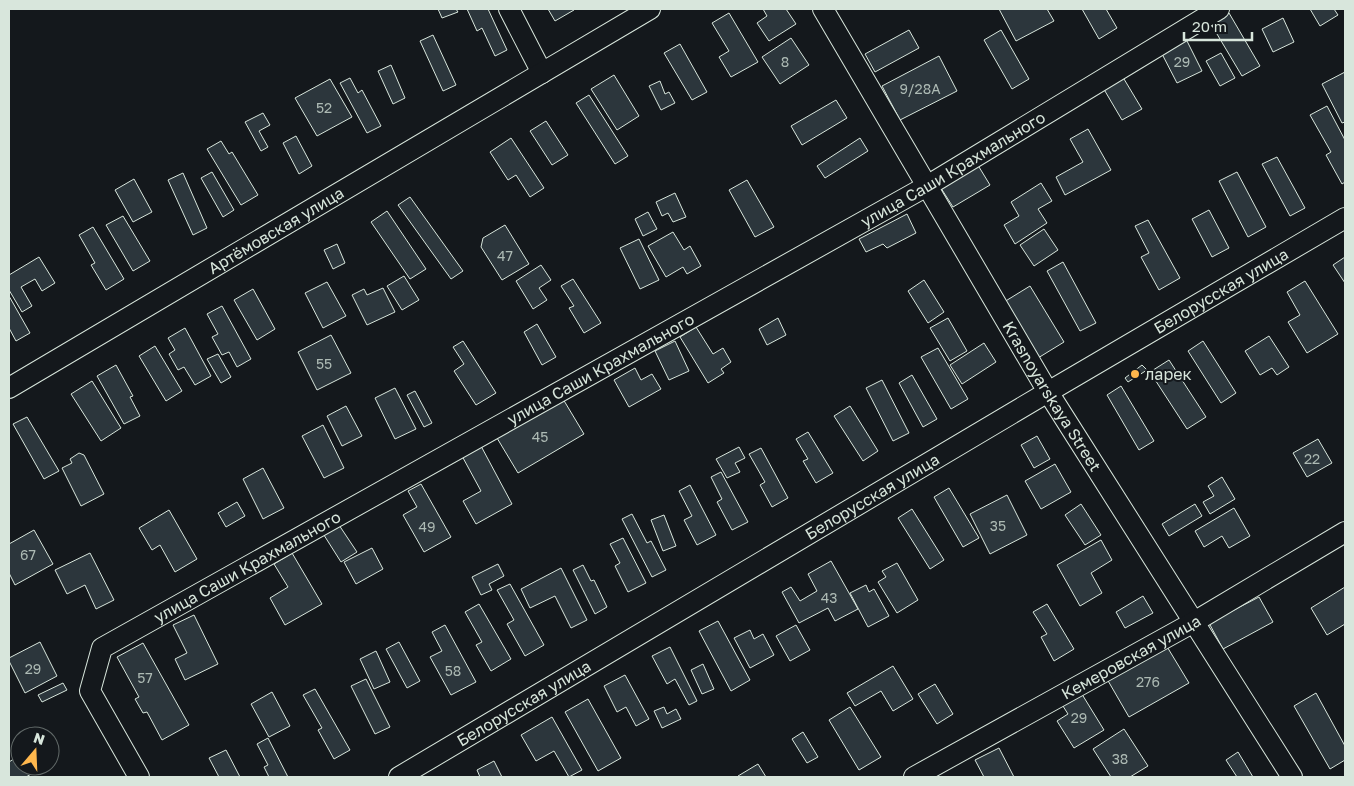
<svg xmlns="http://www.w3.org/2000/svg" width="1354" height="786" viewBox="0 0 1354 786" font-family="'Golos Text',sans-serif">
	<style>
		.building { fill: #2c363c; stroke: #d8e6dc }
		.lines { fill: none; stroke-linecap: round; stroke-linejoin: round }
		.minor-casing { stroke: #d8e6dc; stroke-width: 22 }
		.minor { stroke: #14181c; stroke-width: 20 }
		.poi-dot { fill: #ffb74d; stroke: #14181c; stroke-width: 2 }
		.labels { text-anchor: middle; dominant-baseline: central; stroke-width: 4; stroke-linejoin: round; paint-order: stroke }
		.number-label { font-size: 14px; fill: #adbab4 }
		.street-label { font-size: 16px; fill: #d8e6dc; stroke: #14181c }
		.poi-label { font-size: 16px; fill: #d8e6dc; stroke: #14181c; text-anchor: start }
	</style>
	<rect width="100%" height="100%" fill="#14181c"/>
	<!-- building -->
	<g class="building">
		<polygon points="438,9 456,9 458,12 442,18"/>
		<polygon points="467,9 488,9 507,50 495,56 482,28 477,31"/>
		<polygon points="548,9 574,9 574,10 555,21"/>
		<polygon points="763,9 786,9 796,24 769,41 757,23 767,16"/>
		<polygon points="999,9 1047,9 1054,21 1016,41"/>
		<polygon points="1082,9 1106,9 1117,28 1099,39"/>
		<polygon points="1310,9 1334,9 1338,15 1320,26"/>
		<polygon points="729,13 758,62 731,77 719,57 729,51 712,23"/>
		<polygon points="1229,13 1260,66 1242,76 1211,24"/>
		<polygon points="1283,18 1294,42 1273,52 1262,29"/>
		<polygon points="909,30 919,48 875,72 865,54"/>
		<polygon points="1001,30 1029,79 1012,89 984,40"/>
		<polygon points="433,35 456,85 443,91 420,41"/>
		<polygon points="791,38 809,65 780,84 762,57"/>
		<polygon points="1186,39 1202,71 1177,83 1161,52"/>
		<polygon points="680,44 707,92 692,100 664,53"/>
		<polygon points="1221,53 1235,78 1220,86 1206,61"/>
		<polygon points="939,56 957,91 900,120 882,86"/>
		<polygon points="391,65 405,98 393,104 378,71"/>
		<polygon points="1345,72 1345,122 1342,123 1322,84"/>
		<polygon points="1121,74 1142,109 1122,120 1102,86"/>
		<polygon points="614,75 639,116 617,130 591,89"/>
		<polygon points="350,78 358,93 362,90 381,126 367,133 340,83"/>
		<polygon points="330,79 352,117 317,136 295,98"/>
		<polygon points="660,81 665,94 669,92 675,103 661,110 649,86"/>
		<polygon points="589,95 628,156 615,164 576,103"/>
		<polygon points="836,100 847,118 802,145 791,126"/>
		<polygon points="1327,106 1345,140 1345,182 1342,184 1326,155 1331,152 1310,115"/>
		<polygon points="263,113 270,125 259,131 268,147 261,151 245,122"/>
		<polygon points="546,121 568,155 552,165 530,131"/>
		<polygon points="1088,129 1111,170 1065,195 1056,177 1083,162 1070,139"/>
		<polygon points="296,136 312,166 299,174 283,143"/>
		<polygon points="511,138 544,188 530,197 516,175 508,180 490,152"/>
		<polygon points="860,138 868,151 825,178 817,166"/>
		<polygon points="221,141 229,154 232,152 258,195 241,205 207,149"/>
		<polygon points="1277,157 1305,208 1290,216 1262,164"/>
		<polygon points="976,162 990,185 953,207 939,185"/>
		<polygon points="212,172 234,210 223,217 201,178"/>
		<polygon points="1237,172 1266,227 1248,237 1219,181"/>
		<polygon points="183,173 207,228 193,235 168,180"/>
		<polygon points="134,179 152,212 133,222 115,190"/>
		<polygon points="747,180 774,227 755,237 729,190"/>
		<polygon points="1041,183 1052,201 1038,209 1047,223 1015,244 1004,225 1019,216 1011,202"/>
		<polygon points="675,193 686,217 673,222 668,213 662,216 656,202"/>
		<polygon points="410,197 463,271 451,279 398,205"/>
		<polygon points="1209,210 1229,248 1212,257 1192,219"/>
		<polygon points="387,211 426,269 410,279 371,222"/>
		<polygon points="648,212 657,229 643,236 635,219"/>
		<polygon points="907,214 916,233 887,248 883,244 866,252 859,239"/>
		<polygon points="123,216 150,261 133,271 106,225"/>
		<polygon points="1148,220 1180,278 1159,290 1141,257 1149,253 1135,226"/>
		<polygon points="505,225 529,264 502,280 481,247 483,238"/>
		<polygon points="93,227 124,279 106,290 91,265 95,263 79,235"/>
		<polygon points="1044,229 1058,250 1034,266 1020,245"/>
		<polygon points="673,232 684,250 690,246 701,266 687,274 683,267 666,277 648,246"/>
		<polygon points="639,239 659,280 640,289 620,248"/>
		<polygon points="337,244 345,263 333,269 324,250"/>
		<polygon points="39,257 55,283 42,291 35,279 21,287 32,306 22,312 9,290 9,275"/>
		<polygon points="1345,257 1345,283 1333,265"/>
		<polygon points="1063,262 1096,323 1080,331 1047,271"/>
		<polygon points="541,265 551,280 539,288 547,300 533,309 516,281"/>
		<polygon points="404,276 419,300 402,310 387,286"/>
		<polygon points="573,279 601,323 584,333 569,308 574,306 561,286"/>
		<polygon points="924,280 944,312 928,323 908,291"/>
		<polygon points="1305,281 1338,334 1307,353 1288,322 1300,315 1287,292"/>
		<polygon points="327,282 346,316 323,328 305,293"/>
		<polygon points="1030,286 1064,342 1038,358 1004,302"/>
		<polygon points="383,288 395,312 367,325 352,295 364,289 367,295"/>
		<polygon points="253,289 275,329 257,340 234,300"/>
		<polygon points="9,296 30,333 16,341 9,328"/>
		<polygon points="222,306 251,359 237,367 229,352 222,355 212,337 218,334 207,314"/>
		<polygon points="778,318 786,335 767,345 759,329"/>
		<polygon points="948,318 967,351 950,361 930,328"/>
		<polygon points="537,324 556,357 542,365 524,332"/>
		<polygon points="696,327 713,354 723,348 731,362 721,369 724,373 708,383 680,337"/>
		<polygon points="185,328 211,376 195,385 184,367 178,370 169,354 175,350 168,338"/>
		<polygon points="331,335 351,373 317,390 298,352"/>
		<polygon points="1269,336 1289,367 1277,375 1272,368 1260,375 1245,351"/>
		<polygon points="463,341 496,393 476,405 454,371 464,364 453,347"/>
		<polygon points="675,341 689,371 669,380 655,351"/>
		<polygon points="1203,341 1236,393 1221,403 1188,351"/>
		<polygon points="984,343 996,362 962,384 950,365"/>
		<polygon points="155,346 182,391 166,401 139,356"/>
		<polygon points="938,348 968,399 951,409 921,357"/>
		<polygon points="218,354 231,377 221,383 207,359"/>
		<polygon points="1169,360 1206,417 1187,429 1150,372"/>
		<polygon points="116,365 133,396 130,397 140,416 124,424 97,376"/>
		<polygon points="1142,365 1147,370 1128,382 1125,378"/>
		<polygon points="635,368 641,380 652,374 661,389 629,407 614,380"/>
		<polygon points="912,375 937,419 923,427 899,383"/>
		<polygon points="882,380 909,433 893,441 866,388"/>
		<polygon points="92,381 121,428 101,441 71,394"/>
		<polygon points="1121,386 1154,441 1139,450 1107,395"/>
		<polygon points="395,388 416,429 395,439 375,398"/>
		<polygon points="415,391 432,423 424,427 407,395"/>
		<polygon points="563,399 584,434 518,473 497,438"/>
		<polygon points="346,406 362,436 342,446 327,416"/>
		<polygon points="850,406 878,451 863,461 834,416"/>
		<polygon points="27,417 59,471 44,479 13,424"/>
		<polygon points="323,425 344,468 324,478 302,436"/>
		<polygon points="808,432 833,473 816,483 803,461 808,459 796,439"/>
		<polygon points="1037,436 1050,459 1034,468 1021,445"/>
		<polygon points="1318,439 1332,463 1307,477 1293,453"/>
		<polygon points="481,446 512,504 476,524 463,501 481,491 462,456"/>
		<polygon points="739,447 745,458 735,463 740,472 727,478 716,459"/>
		<polygon points="761,448 788,498 772,507 760,485 765,482 749,454"/>
		<polygon points="79,453 84,455 104,494 81,506 62,468 72,463 70,459"/>
		<polygon points="1055,464 1071,492 1041,509 1025,481"/>
		<polygon points="263,468 284,508 263,519 243,479"/>
		<polygon points="721,472 748,522 732,530 717,502 722,499 711,477"/>
		<polygon points="1222,477 1235,499 1210,514 1203,502 1214,496 1208,486"/>
		<polygon points="421,484 451,537 424,552 403,515 417,507 408,491"/>
		<polygon points="690,485 716,535 697,545 684,520 692,516 679,491"/>
		<polygon points="949,488 979,538 963,547 934,497"/>
		<polygon points="1007,495 1027,535 990,554 970,514"/>
		<polygon points="237,502 245,516 226,527 218,513"/>
		<polygon points="1081,504 1101,535 1085,545 1065,515"/>
		<polygon points="1195,504 1202,516 1169,536 1162,524"/>
		<polygon points="1234,508 1250,536 1229,548 1222,536 1204,547 1195,531"/>
		<polygon points="912,509 944,560 930,569 898,518"/>
		<polygon points="169,510 197,559 175,572 160,545 152,550 139,528"/>
		<polygon points="632,514 647,543 651,541 666,570 652,577 622,519"/>
		<polygon points="664,515 676,546 663,551 651,520"/>
		<polygon points="337,522 357,552 341,562 322,532"/>
		<polygon points="34,530 53,564 15,585 9,573 9,544"/>
		<polygon points="623,538 646,583 628,592 615,566 620,563 610,544"/>
		<polygon points="1101,540 1112,560 1091,573 1102,593 1080,606 1057,565"/>
		<polygon points="372,548 383,569 356,584 344,562"/>
		<polygon points="90,553 114,600 96,609 85,585 67,594 55,570"/>
		<polygon points="292,553 322,604 285,625 270,598 288,587 274,564"/>
		<polygon points="831,561 858,609 835,621 828,608 799,623 782,592 791,587 800,601 817,591 808,574"/>
		<polygon points="897,563 918,600 897,613 878,582 886,577 882,571"/>
		<polygon points="498,564 504,576 489,584 492,590 481,595 472,577"/>
		<polygon points="583,565 591,581 594,580 607,607 595,614 573,570"/>
		<polygon points="561,568 587,620 571,628 555,596 530,608 521,589"/>
		<polygon points="510,584 544,645 525,656 507,624 514,620 497,590"/>
		<polygon points="866,585 869,592 874,589 889,616 868,627 850,593"/>
		<polygon points="1345,587 1345,624 1327,635 1311,608"/>
		<polygon points="1143,596 1153,613 1125,628 1116,612"/>
		<polygon points="1259,597 1273,622 1223,649 1209,623"/>
		<polygon points="479,604 511,659 491,671 476,645 482,642 465,612"/>
		<polygon points="1047,604 1074,649 1054,661 1041,637 1047,634 1033,612"/>
		<polygon points="194,615 218,664 185,680 175,659 187,653 173,625"/>
		<polygon points="718,621 750,680 731,691 699,631"/>
		<polygon points="445,625 476,682 451,695 430,657 442,651 432,632"/>
		<polygon points="796,625 810,650 790,661 776,636"/>
		<polygon points="750,630 754,639 763,634 774,655 750,668 734,638"/>
		<polygon points="40,642 57,676 25,693 9,661 9,658"/>
		<polygon points="399,642 420,681 407,688 386,649"/>
		<polygon points="143,643 189,725 162,740 147,712 143,713 135,699 139,697 117,657"/>
		<polygon points="1166,645 1189,683 1129,717 1107,679"/>
		<polygon points="670,647 697,701 689,705 675,679 667,684 652,656"/>
		<polygon points="376,651 390,682 374,689 360,659"/>
		<polygon points="703,664 714,689 702,694 691,670"/>
		<polygon points="893,666 913,699 893,711 881,691 855,706 847,693"/>
		<polygon points="625,675 649,719 636,726 626,707 617,712 604,686"/>
		<polygon points="366,679 390,727 375,734 351,686"/>
		<polygon points="63,683 67,690 42,702 38,695"/>
		<polygon points="935,684 953,714 937,724 918,694"/>
		<polygon points="315,689 350,750 334,759 318,730 322,728 303,695"/>
		<polygon points="1080,691 1104,730 1074,748 1057,721 1068,714 1061,703"/>
		<polygon points="272,692 290,726 269,737 251,704"/>
		<polygon points="1316,693 1345,746 1345,760 1330,769 1294,706"/>
		<polygon points="588,699 621,758 598,771 565,712"/>
		<polygon points="664,707 667,714 676,709 681,719 662,728 654,711"/>
		<polygon points="850,707 881,757 859,770 829,720"/>
		<polygon points="552,717 582,770 569,777 554,751 536,761 521,735"/>
		<polygon points="1124,729 1148,766 1130,777 1111,777 1093,749"/>
		<polygon points="803,732 818,757 807,763 792,739"/>
		<polygon points="268,738 288,777 269,777 264,767 268,765 257,744"/>
		<polygon points="999,748 1014,777 984,777 975,760"/>
		<polygon points="226,750 240,777 219,777 209,758"/>
		<polygon points="1238,752 1253,777 1237,777 1226,760"/>
		<polygon points="20,755 20,766 45,766 26,777 9,777 9,762"/>
		<polygon points="494,761 502,777 480,777 477,770"/>
		<polygon points="758,764 766,777 739,777 738,776"/>
	</g>
	<g class="lines">
		<defs>
			<g id="minor">
				<polyline points="509,9 542,73"/>
				<path id="s1" d="M823,9L1048,392L1292,777"/>
				<path id="s2" d="M9,388L650,9"/>
				<path id="s3" d="M139,777L90,691L102,648L927,186L1219,9"/>
				<path id="s4" d="M399,777L1048,392L1345,218"/>
				<path id="s5" d="M914,777L1194,622L1345,532"/>
			</g>
		</defs>
		<!-- minor casing -->
		<use href="#minor" class="minor-casing"/>
		<!-- minor -->
		<use href="#minor" class="minor"/>
	</g>
	<!-- markers -->
	<circle class="poi-dot" cx="1135" cy="374" r="5"/>
	<g class="labels">
		<!-- number labels -->
		<g class="number-label">
			<text x="785" y="61">8</text>
			<text x="1182" y="61">29</text>
			<text x="920" y="88">9/28А</text>
			<text x="324" y="107">52</text>
			<text x="505" y="255">47</text>
			<text x="324" y="363">55</text>
			<text x="540" y="436">45</text>
			<text x="1312" y="458">22</text>
			<text x="998" y="525">35</text>
			<text x="427" y="526">49</text>
			<text x="28" y="554">67</text>
			<text x="829" y="597">43</text>
			<text x="33" y="668">29</text>
			<text x="453" y="670">58</text>
			<text x="145" y="677">57</text>
			<text x="1148" y="681">276</text>
			<text x="1079" y="717">29</text>
			<text x="1120" y="758">38</text>
		</g>
		<!-- street labels -->
		<g class="street-label">
			<text stroke="none"><textPath href="#s3" startOffset="1120">улица Саши Крахмального</textPath></text>
			<text stroke="none"><textPath href="#s2" startOffset="310">Артёмовская улица</textPath></text>
			<text stroke="none"><textPath href="#s4" startOffset="955">Белорусская улица</textPath></text>
			<text stroke="none"><textPath href="#s3" startOffset="715">улица Саши Крахмального</textPath></text>
			<text stroke="none"><textPath href="#s1" startOffset="450">Krasnoyarskaya Street</textPath></text>
			<text stroke="none"><textPath href="#s4" startOffset="550">Белорусская улица</textPath></text>
			<text stroke="none"><textPath href="#s3" startOffset="310">улица Саши Крахмального</textPath></text>
			<text stroke="none"><textPath href="#s5" startOffset="248">Кемеровская улица</textPath></text>
			<text stroke="none"><textPath href="#s4" startOffset="145">Белорусская улица</textPath></text>
		</g>
		<!-- poi labels -->
		<g class="poi-label">
			<text x="1145" y="374">ларек</text>
		</g>
	</g>
	<!-- border -->
	<rect width="1354" height="786" fill="none" stroke="#d8e6dc" stroke-width="20"/>
	<!-- north arrow -->
	<g transform="translate(35 751) rotate(19)"><circle r="24" fill="#14181c" stroke="#626a69"/>
	<path d="M0-4L9 19L0 12L-9 19Z" fill="#ffb74d"/>
	<text y="-8" font-size="14" font-weight="bold" text-anchor="middle" fill="#d8e6dc">N</text>
	</g>
	<!-- scale -->
	<path d="M1184 32v8h68v-8" fill="none" stroke="#d8e6dc" stroke-width="2.5"/>
	<text x="1192" y="32" font-size="15" fill="#d8e6dc" stroke="#14181c" stroke-width="4" paint-order="stroke">20 m</text>
</svg>
